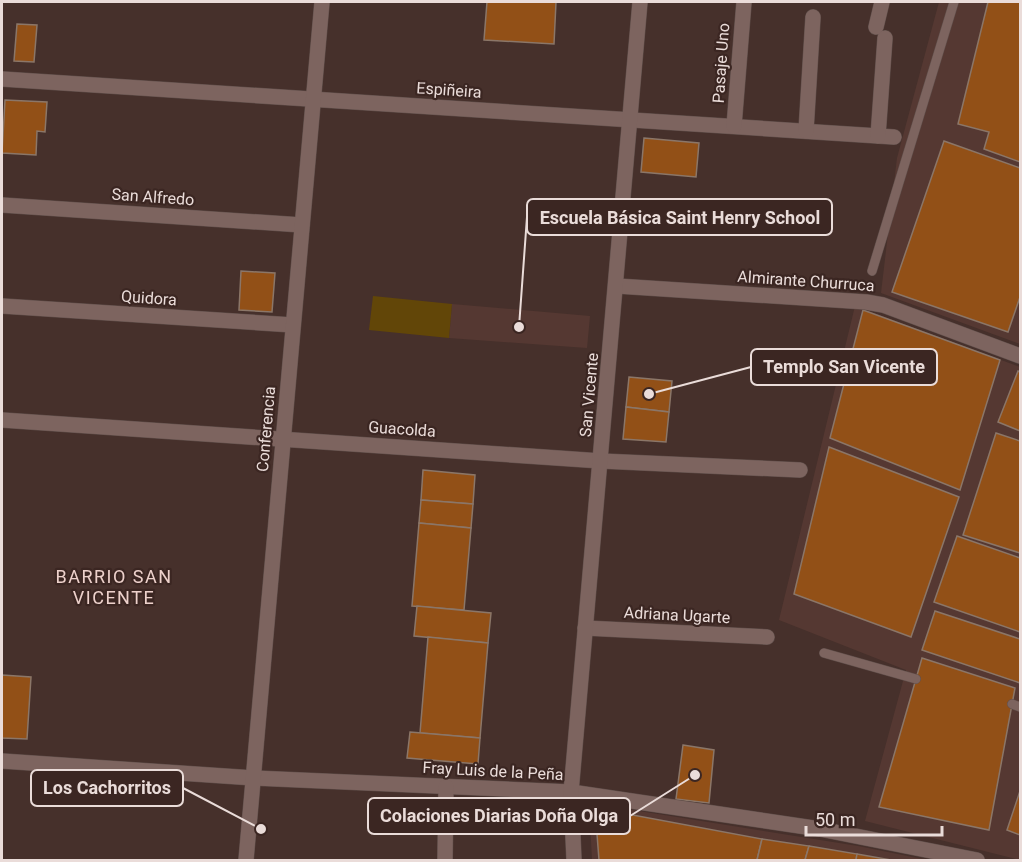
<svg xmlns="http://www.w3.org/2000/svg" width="1022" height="862" viewBox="0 0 1022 862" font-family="Roboto,sans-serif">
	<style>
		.built { fill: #553832 }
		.green { fill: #624608 }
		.building { fill: #925017; stroke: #8b7668; stroke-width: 1.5 }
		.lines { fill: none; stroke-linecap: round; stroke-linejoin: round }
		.service-casing { stroke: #604f4b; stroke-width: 10 }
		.minor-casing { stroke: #604f4b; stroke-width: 16 }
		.tertiary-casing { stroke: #604f4b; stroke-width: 16 }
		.service { stroke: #7d645f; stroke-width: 9 }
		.minor { stroke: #7d645f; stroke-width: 15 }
		.tertiary { stroke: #7d645f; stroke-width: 15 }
		.labels { text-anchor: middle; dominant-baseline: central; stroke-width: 4.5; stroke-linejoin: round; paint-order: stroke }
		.street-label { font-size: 16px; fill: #eadcd9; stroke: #3b2622 }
		.neighbourhood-label { font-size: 18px; letter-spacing: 1.5px; fill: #edd1cb; stroke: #3b2622 }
		.leader { fill: none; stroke: #eadcd9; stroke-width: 2 }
		.callout-dot { fill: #eadcd9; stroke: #3b2622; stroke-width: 2 }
		.callout { fill: #3b2622; stroke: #eadcd9; stroke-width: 2 }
		.callout-label { font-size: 18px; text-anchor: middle; font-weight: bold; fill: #eadcd9 }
	</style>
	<rect width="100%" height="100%" fill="#46302b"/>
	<!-- built -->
	<g class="built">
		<polygon points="939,2 1020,2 1020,344 881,293 897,158"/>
		<polygon points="452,304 590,316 587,348 449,338"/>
		<polygon points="855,306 1020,367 1020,860 865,821 906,670 779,620"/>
		<polygon points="589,803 858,846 927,860 592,860"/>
	</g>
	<!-- green -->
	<polygon class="green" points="373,296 452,304 449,338 369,330"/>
	<!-- building -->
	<g class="building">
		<polygon points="487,2 556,2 554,44 484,40"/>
		<polygon points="988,2 1020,2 1020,162 984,149 989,132 958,124"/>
		<polygon points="17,24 37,25 34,62 14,61"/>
		<polygon points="5,100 47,102 45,132 37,131 36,155 2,153"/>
		<polygon points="644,138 699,143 696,177 641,172"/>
		<polygon points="944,141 1020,168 1020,297 1008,332 892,292"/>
		<polygon points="241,271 275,273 272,312 239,310"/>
		<polygon points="863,310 1000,360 960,490 830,438"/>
		<polygon points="1018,371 1020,372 1020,431 998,422"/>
		<polygon points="629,377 672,381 669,412 626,407"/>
		<polygon points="626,407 669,412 666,442 623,439"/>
		<polygon points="996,433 1020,441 1020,553 963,535"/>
		<polygon points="829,447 959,497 911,637 794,594"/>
		<polygon points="423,470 475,475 473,504 421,500"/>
		<polygon points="421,500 473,504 471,528 419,523"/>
		<polygon points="419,523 471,528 464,610 412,606"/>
		<polygon points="957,536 1020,558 1020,632 934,602"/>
		<polygon points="417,606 491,613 488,643 414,636"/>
		<polygon points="935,611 1020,639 1020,683 922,650"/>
		<polygon points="428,637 488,643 480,738 420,733"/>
		<polygon points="922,658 1015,688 989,830 879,807"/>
		<polygon points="2,675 31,677 27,739 2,738"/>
		<polygon points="410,732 480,738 478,764 407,758"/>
		<polygon points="683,745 714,750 709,803 676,799"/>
		<polygon points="1020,791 1020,835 1007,830"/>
		<polygon points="595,808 762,839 757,860 599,860"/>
		<polygon points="762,839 809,846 805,860 757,860"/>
		<polygon points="809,846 857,854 856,860 805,860"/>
		<polygon points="857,854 891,860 856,860"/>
	</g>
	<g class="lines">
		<defs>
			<g id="service">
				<polyline points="872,271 954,2"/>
				<polyline points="824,653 916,679"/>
				<polyline points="1012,704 1020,707"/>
			</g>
			<g id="minor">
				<polyline points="876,27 882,2"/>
				<polyline points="2,79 894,137"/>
				<polyline points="734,126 744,2"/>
				<polyline points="806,131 813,17"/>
				<polyline points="878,136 885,38"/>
				<polyline points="2,205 302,225"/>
				<polyline points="617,286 866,302 883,305 1020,356"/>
				<polyline points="2,306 293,325"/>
				<polyline points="2,420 601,461 800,470"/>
				<polyline points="585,628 767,637"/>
				<polyline points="2,761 254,778 571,792 820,829 977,860"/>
				<polyline points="445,860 446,787"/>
				<polyline points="574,860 571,792 640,2"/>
			</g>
			<polyline id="tertiary" points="246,860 322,2"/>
		</defs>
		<!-- service casing -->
		<use href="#service" class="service-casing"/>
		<!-- minor casing -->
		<use href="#minor" class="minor-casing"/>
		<!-- tertiary casing -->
		<use href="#tertiary" class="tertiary-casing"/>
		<!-- service -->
		<use href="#service" class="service"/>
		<!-- minor -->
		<use href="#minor" class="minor"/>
		<!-- tertiary -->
		<use href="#tertiary" class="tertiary"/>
	</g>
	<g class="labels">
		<!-- street labels -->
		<g class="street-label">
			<text transform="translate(721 63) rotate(-86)">Pasaje Uno</text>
			<text transform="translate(449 90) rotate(4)">Espiñeira</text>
			<text transform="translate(153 197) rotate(4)">San Alfredo</text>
			<text transform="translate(806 281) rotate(4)">Almirante Churruca</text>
			<text transform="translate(149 298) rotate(4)">Quidora</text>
			<text transform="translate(589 395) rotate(-85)">San Vicente</text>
			<text transform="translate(266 429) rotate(-85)">Conferencia</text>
			<text transform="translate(402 429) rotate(4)">Guacolda</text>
			<text transform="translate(677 615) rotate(3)">Adriana Ugarte</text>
			<text transform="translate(493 771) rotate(3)">Fray Luis de la Peña</text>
		</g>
		<!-- neighbourhood labels -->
		<g class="neighbourhood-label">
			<text x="114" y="576">BARRIO SAN<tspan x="114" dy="21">VICENTE</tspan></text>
		</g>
	</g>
	<!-- callouts -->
	<path class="leader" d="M519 327L527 217M649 394L751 367M261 829L183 788M695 775L630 816"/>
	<g class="callout-dot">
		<circle cx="519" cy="327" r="6"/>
		<circle cx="649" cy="394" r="6"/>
		<circle cx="261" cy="829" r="6"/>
		<circle cx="695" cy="775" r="6"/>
	</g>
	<g class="callout">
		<rect x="527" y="199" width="305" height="36" rx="6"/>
		<rect x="751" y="349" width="186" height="36" rx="6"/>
		<rect x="31" y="770" width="152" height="36" rx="6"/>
		<rect x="368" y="798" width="262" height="36" rx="6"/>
	</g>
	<g class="callout-label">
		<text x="680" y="224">Escuela Básica Saint Henry School</text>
		<text x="844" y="373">Templo San Vicente</text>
		<text x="107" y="794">Los Cachorritos</text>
		<text x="499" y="822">Colaciones Diarias Doña Olga</text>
	</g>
	<!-- border -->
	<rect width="1022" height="862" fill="none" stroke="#eadcd9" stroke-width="6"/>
	<!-- scale -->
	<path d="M806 826v9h136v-9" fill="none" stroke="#eadcd9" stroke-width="3"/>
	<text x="815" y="826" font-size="18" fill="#eadcd9" stroke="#3b2622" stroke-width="4.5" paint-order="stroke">50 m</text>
</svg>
